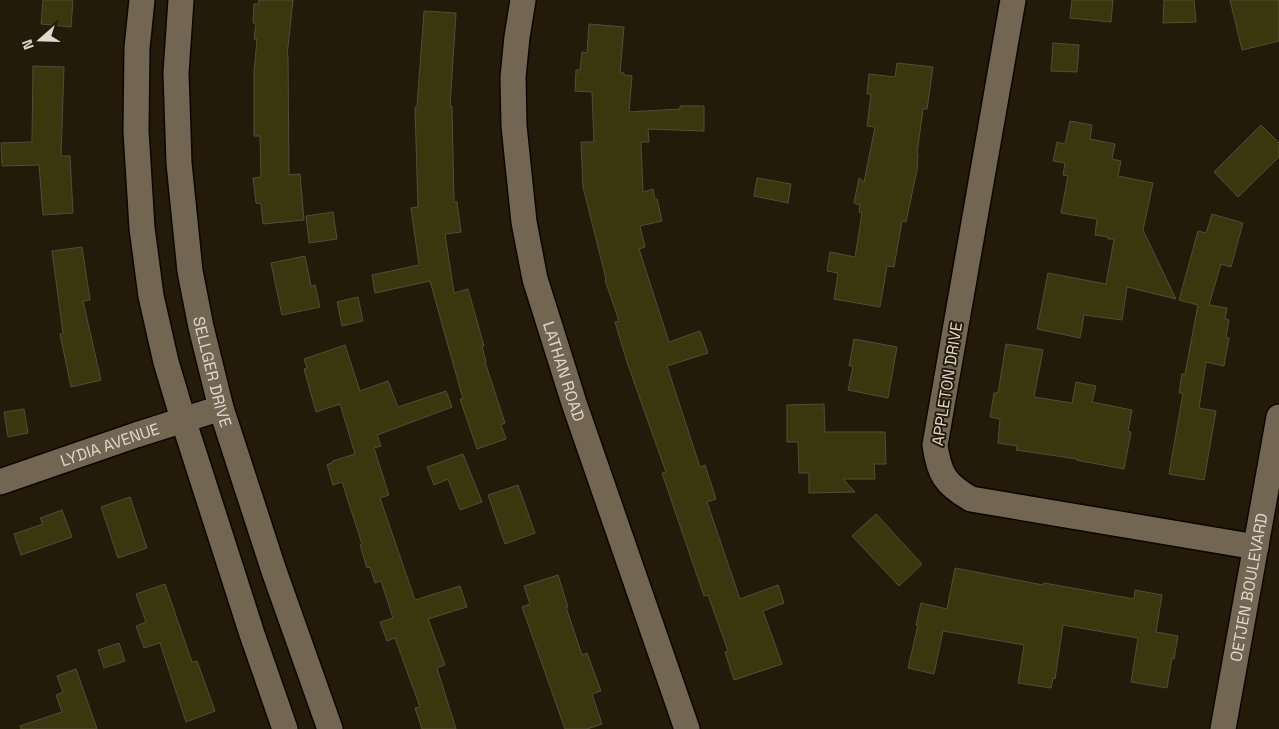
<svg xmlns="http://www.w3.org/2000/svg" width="1279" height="729" viewBox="0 0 1279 729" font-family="'Space Grotesk',sans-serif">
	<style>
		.building { fill: #3b360d; stroke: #504e39 }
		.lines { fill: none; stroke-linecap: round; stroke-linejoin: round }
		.minor-casing { stroke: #0d0500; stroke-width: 28 }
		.minor { stroke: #726552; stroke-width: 25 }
		.labels { text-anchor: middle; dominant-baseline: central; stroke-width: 4; stroke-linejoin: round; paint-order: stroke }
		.street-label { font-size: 16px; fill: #e0d9cf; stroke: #241a09 }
	</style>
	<rect width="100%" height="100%" fill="#241a09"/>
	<!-- building -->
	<g class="building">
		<polygon points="43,0 73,0 71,27 41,24"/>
		<polygon points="259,0 293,0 287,56 288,56 289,175 300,174 304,220 263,224 261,204 256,203 253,178 261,177 260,136 254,136 254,72 257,39 254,39 256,23 253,23 254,4 258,4"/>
		<polygon points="1072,0 1113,0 1111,22 1070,18"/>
		<polygon points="1164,0 1194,0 1196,22 1163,23"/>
		<polygon points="1230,0 1279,0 1279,41 1242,50"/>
		<polygon points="424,11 456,13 450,106 452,106 454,202 457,202 461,232 445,234 454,293 468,289 484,346 482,346 486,362 485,362 505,423 501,425 506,439 477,449 460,399 463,399 430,281 375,293 372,275 419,265 411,208 418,207 415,107 417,107"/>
		<polygon points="589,24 624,27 620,73 624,73 624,75 632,76 629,112 680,109 680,106 704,106 704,131 648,129 649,142 641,142 643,192 653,189 655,200 657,199 662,221 640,226 645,247 639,249 669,342 700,331 708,353 667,366 700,467 705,465 716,499 707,502 740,599 778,585 784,603 763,611 782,664 734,680 725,652 728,651 708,595 704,596 662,473 666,472 627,362 615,322 619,321 605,280 606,279 583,187 581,142 594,142 592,92 575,91 576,70 580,70 582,52 587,53"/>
		<polygon points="1053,43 1079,45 1077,72 1051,71"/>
		<polygon points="897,63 933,67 927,109 923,109 917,154 918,154 917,165 918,165 906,222 902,221 894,267 887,266 880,307 834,299 838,273 827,271 830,252 855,257 862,213 859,212 860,205 854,203 859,178 864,182 875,127 867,126 871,94 867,94 869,74 895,77"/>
		<polygon points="33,66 64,67 61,156 70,156 73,213 43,215 39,165 2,166 1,143 32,142"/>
		<polygon points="1070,121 1092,125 1090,139 1115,144 1112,159 1121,161 1118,176 1153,183 1143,230 1176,299 1127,287 1122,320 1084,315 1080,338 1037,329 1048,273 1106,284 1114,239 1108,239 1108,237 1095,235 1097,219 1061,213 1068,176 1063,175 1065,163 1053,161 1057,142 1065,144"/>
		<polygon points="1261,125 1279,143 1279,157 1238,197 1214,172"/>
		<polygon points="757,178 791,184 788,203 754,196"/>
		<polygon points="333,212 337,239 309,243 306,216"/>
		<polygon points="1212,214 1243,223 1231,267 1221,264 1209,305 1227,308 1225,319 1229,320 1226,337 1229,338 1224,366 1206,362 1199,408 1216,411 1204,480 1169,474 1183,393 1179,393 1182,374 1185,374 1198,305 1179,300 1198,231 1206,233"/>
		<polygon points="82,247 90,300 83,301 101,380 71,387 60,334 63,333 52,251"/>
		<polygon points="305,256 311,286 315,285 320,307 282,315 271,263"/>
		<polygon points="358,297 363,321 342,326 337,302"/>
		<polygon points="854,339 897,347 888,398 848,390 853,366 849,366"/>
		<polygon points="1006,344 1043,350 1034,397 1072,403 1076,382 1096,386 1092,402 1132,410 1128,431 1131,432 1124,469 1076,460 1077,459 1016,450 1017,446 998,443 1000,419 990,417 994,393 998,393"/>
		<polygon points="345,345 360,391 388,381 398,407 446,391 452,407 377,435 381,446 374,448 389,495 380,498 415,600 460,586 467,607 428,619 445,665 437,668 456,729 422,729 415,708 420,707 395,638 387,641 380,622 393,618 381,581 375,583 370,567 367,568 360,545 362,544 342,482 333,485 327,465 333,462 333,461 355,454 340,404 316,412 304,369 307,368 304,359"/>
		<polygon points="824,404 825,432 885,432 886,464 874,464 875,479 843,479 855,492 809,493 809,473 799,473 798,442 787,442 787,405"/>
		<polygon points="24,409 28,433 8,437 4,412"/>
		<polygon points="463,454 482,502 460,510 448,479 434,485 427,467"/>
		<polygon points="518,485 535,533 505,544 488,495"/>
		<polygon points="130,497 147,548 118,558 101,507"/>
		<polygon points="62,510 72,537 21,555 14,534 43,524 40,518"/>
		<polygon points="876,514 922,564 899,586 852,536"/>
		<polygon points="955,568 1043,585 1044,583 1134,599 1135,590 1162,595 1156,632 1178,636 1174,659 1172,658 1167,688 1131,682 1138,638 1063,625 1055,679 1053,678 1051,688 1018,683 1024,645 943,631 934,674 908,668 918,625 916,625 921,603 947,609"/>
		<polygon points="558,575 568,607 566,607 582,655 587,653 601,691 592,694 602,724 587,729 565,729 522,607 530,604 524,586"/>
		<polygon points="165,584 192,662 197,661 215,711 186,722 160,643 144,648 136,626 146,622 136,594"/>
		<polygon points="119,643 125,661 104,668 98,650"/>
		<polygon points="76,669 97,729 21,729 20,726 62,712 56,695 63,692 57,676"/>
	</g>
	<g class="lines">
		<defs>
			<g id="minor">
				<polyline points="142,0 137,48 136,131 142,228 151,296 166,362 183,419 252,634 285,729"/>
				<path id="s1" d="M181,0L176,73L179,163L190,271L201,327L221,408L274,571L330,729"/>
				<path id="s2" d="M523,0L517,37L513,77L514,126L524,222L535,279L574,403L687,729"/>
				<path d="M1013,0L935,445C939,474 945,484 971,499L1256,547"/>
				<path id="s3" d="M0,482L136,435L221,408"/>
				<path id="s4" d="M1223,729L1279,417"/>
			</g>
		</defs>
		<!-- minor casing -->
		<use href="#minor" class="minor-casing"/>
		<!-- minor -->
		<use href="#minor" class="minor"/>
	</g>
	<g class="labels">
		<!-- street labels -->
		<g class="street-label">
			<text stroke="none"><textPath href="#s2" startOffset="378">LATHAN ROAD</textPath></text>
			<text stroke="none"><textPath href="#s1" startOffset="375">SELLGER DRIVE</textPath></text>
			<text transform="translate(947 384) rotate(-81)">APPLETON DRIVE</text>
			<text stroke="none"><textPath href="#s3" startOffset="116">LYDIA AVENUE</textPath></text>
			<text stroke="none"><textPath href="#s4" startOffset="144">OETJEN BOULEVARD</textPath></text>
		</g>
	</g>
	<!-- north arrow -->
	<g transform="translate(40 40) rotate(250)" stroke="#241a09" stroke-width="4" paint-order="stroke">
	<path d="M0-4L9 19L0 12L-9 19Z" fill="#e0d9cf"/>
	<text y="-8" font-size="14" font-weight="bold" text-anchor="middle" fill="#e0d9cf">N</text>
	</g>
</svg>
